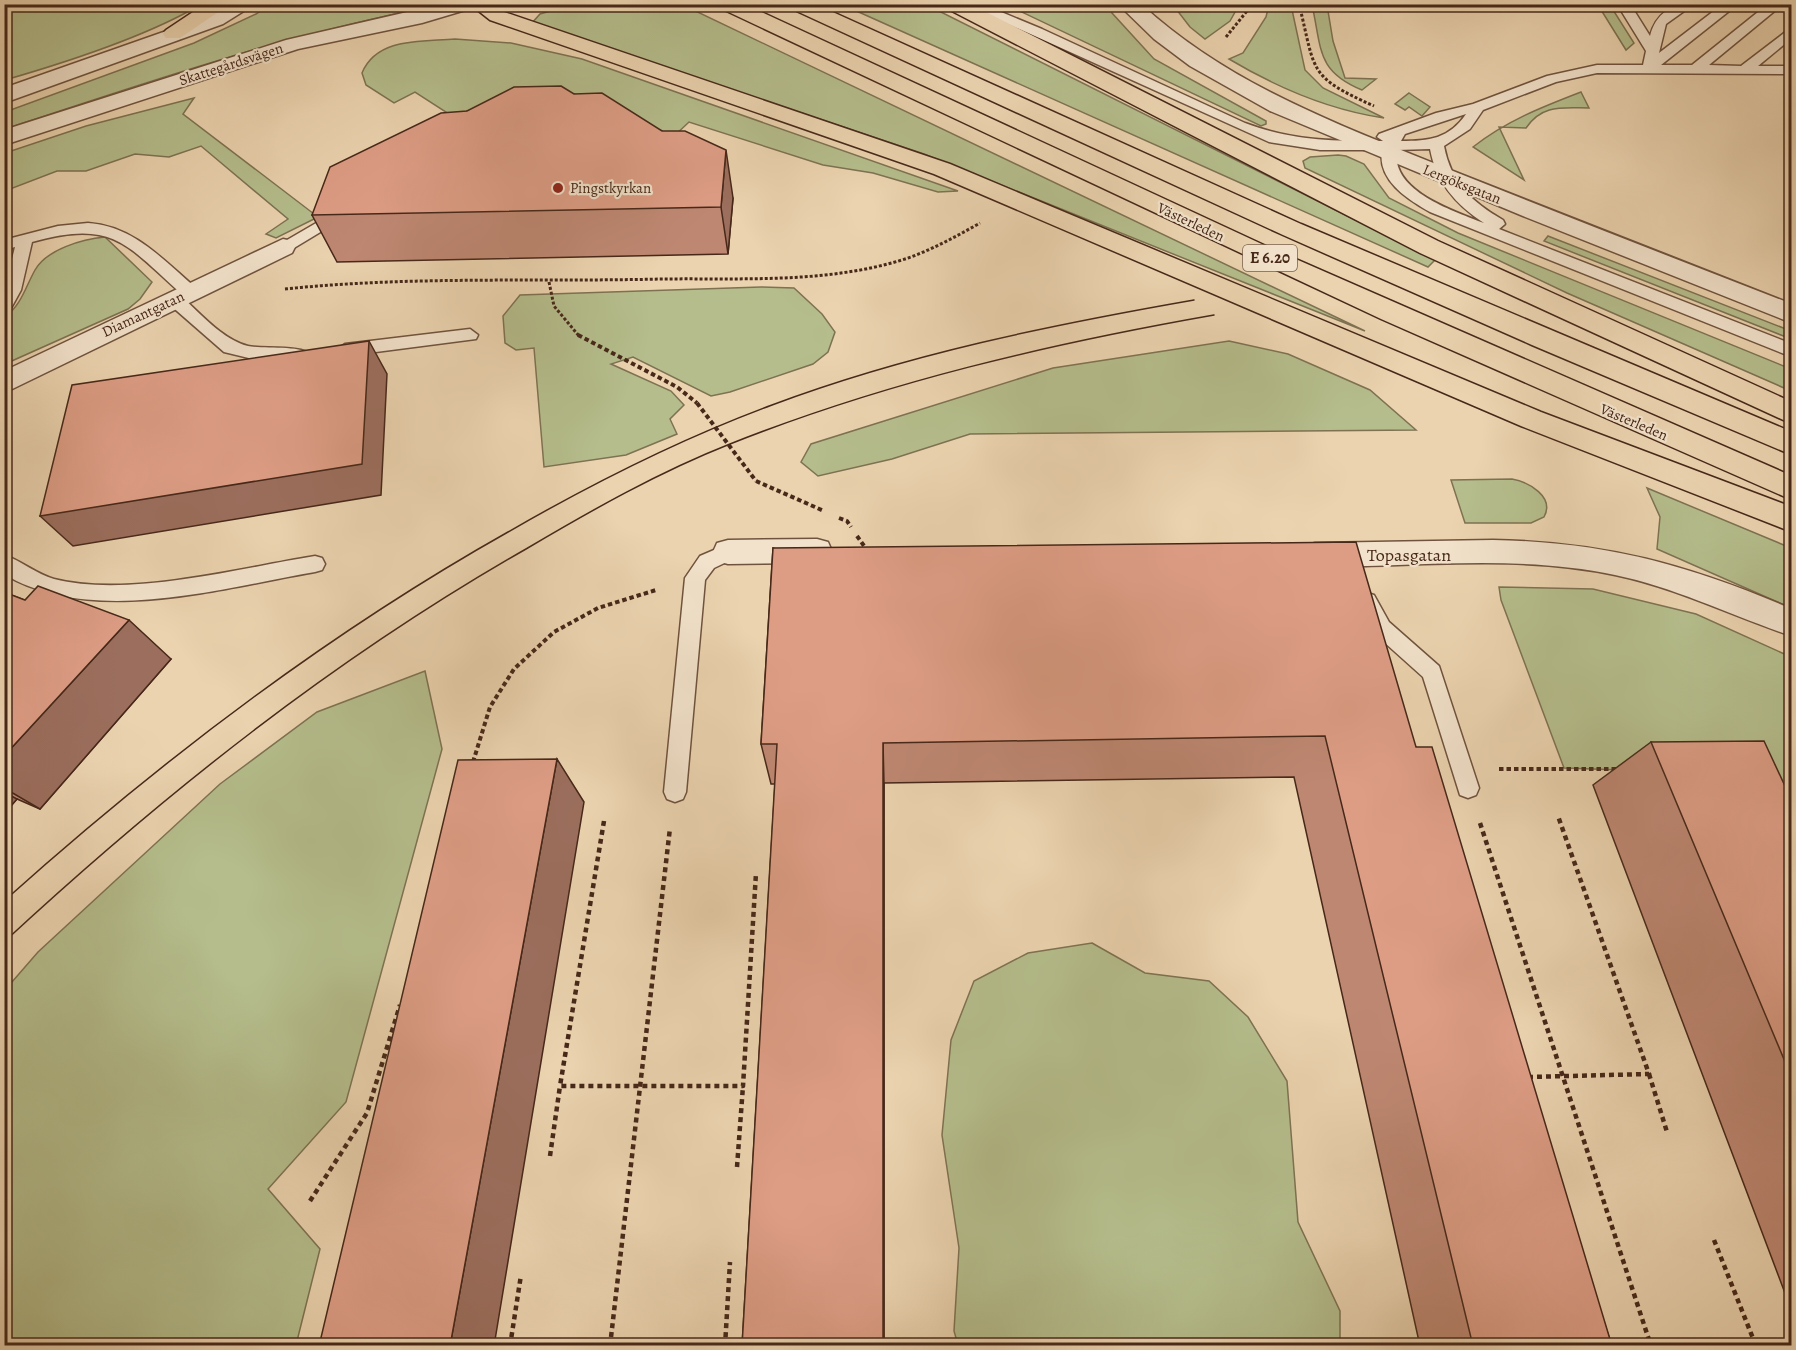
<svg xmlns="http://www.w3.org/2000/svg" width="1796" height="1350" viewBox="0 0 1796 1350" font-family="Alegreya,serif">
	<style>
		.green { fill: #b5bd8c; stroke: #7e7252; stroke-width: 1.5 }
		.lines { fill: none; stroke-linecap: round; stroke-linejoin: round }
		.service-casing { stroke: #70533e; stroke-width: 3 }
		.minor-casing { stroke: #70533e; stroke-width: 3 }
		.tertiary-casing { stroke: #70533e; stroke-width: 3 }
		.trunk-casing { stroke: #472819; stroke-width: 3 }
		.path-far2 { stroke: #472819; stroke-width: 3; stroke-dasharray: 3 2; stroke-linecap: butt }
		.path-far1 { stroke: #472819; stroke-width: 4; stroke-dasharray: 4.5 3; stroke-linecap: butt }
		.path { stroke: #472819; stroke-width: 4.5; stroke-dasharray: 5 4; stroke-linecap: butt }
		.service { fill: #f2e2cb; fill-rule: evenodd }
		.minor { fill: #f2e2cb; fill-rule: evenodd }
		.tertiary { fill: #f2e2cb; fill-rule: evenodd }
		.trunk { fill: #ebd3af; fill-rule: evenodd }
		.tram { stroke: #472819; stroke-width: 1.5 }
		.path-bridge { stroke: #472819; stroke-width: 4; stroke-dasharray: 4.5 3; stroke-linecap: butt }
		.wall { fill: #be8772; stroke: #472819; stroke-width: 1.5 }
		.shaded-wall { fill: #9b6e5d; stroke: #472819; stroke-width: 1.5 }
		.building { fill: #dd9d85; stroke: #472819; stroke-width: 1.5 }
		.poi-dot { fill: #8f2418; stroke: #f2e2cb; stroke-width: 2 }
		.labels { text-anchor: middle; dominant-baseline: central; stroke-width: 4.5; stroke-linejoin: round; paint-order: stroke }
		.far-street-label { font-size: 15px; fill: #472819; stroke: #f2e2cb }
		.far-poi-label { font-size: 15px; fill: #472819; stroke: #f2e2cb; text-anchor: start }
		.shield { fill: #f2e2cb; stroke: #7a604e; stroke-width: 1.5 }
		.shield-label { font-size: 16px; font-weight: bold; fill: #472819 }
		.street-label { font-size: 18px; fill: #472819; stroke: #f2e2cb }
	</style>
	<rect width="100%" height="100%" fill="#ebd3af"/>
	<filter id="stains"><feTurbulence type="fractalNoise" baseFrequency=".00333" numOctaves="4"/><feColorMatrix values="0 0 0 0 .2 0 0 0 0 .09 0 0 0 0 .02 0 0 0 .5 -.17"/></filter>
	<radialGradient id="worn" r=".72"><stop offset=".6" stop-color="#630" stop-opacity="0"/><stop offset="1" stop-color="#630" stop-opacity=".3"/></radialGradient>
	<!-- green -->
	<g class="green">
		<path d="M5,4H200V5C147,36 64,63 5,80Z"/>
		<path d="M396,5L409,11C271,40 138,85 5,129V112L194,43L256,14L269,5Z"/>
		<polygon points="571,5 683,5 1365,331 924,154 532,23 540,14"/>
		<polygon points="843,5 927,5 1435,260 1428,267"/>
		<polygon points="1007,5 1109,5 1112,13 1154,59 1266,121 1266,124 1261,126"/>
		<polygon points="1173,5 1239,5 1230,21 1205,39 1190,27"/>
		<path d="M1269,5H1291L1305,70L1323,88L1384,118C1330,110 1276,87 1229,59L1243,53L1266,17Z"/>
		<path d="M1312,5H1327L1333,41L1345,78L1376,79L1362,90C1316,71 1322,49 1312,5Z"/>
		<polygon points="1598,5 1610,5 1634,43 1626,50"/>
		<path d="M455,39L511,43L582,59L958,191L938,192L873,173L823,165L689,122L672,138L469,127L415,92L394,103L366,85L362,73C377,37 422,42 455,39Z"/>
		<path d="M1581,92L1589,108C1562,108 1542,104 1526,128L1499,127L1524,180L1473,147C1506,121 1542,107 1581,92Z"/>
		<polygon points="1409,93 1430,107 1422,116 1409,107 1405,110 1395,104"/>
		<polygon points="194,98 183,114 318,217 276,238 266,234 288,219 201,146 169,157 135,154 86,171 57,171 5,191 5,153 86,126"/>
		<polygon points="1338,155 1346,156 1364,164 1389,198 1458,233 1791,369 1791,391 1567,293 1305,168 1303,161 1310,157"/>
		<polygon points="1548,236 1791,331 1791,339 1544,241"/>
		<path d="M105,237L152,282L140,299L128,309L5,364V317C22,304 25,288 35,270C47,249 83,239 105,237Z"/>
		<polygon points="761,287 794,288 822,314 835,332 828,352 813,364 730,392 711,396 633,357 611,364 671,391 684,405 670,419 677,434 626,455 544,467 534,348 516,350 505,343 503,316 520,295"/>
		<polygon points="1229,341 1288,354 1370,390 1416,430 970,434 892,459 818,476 801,462 811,444 1053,368"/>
		<path d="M1512,479C1529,482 1555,497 1544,517L1531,523H1465L1451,480Z"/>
		<polygon points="1647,488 1791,548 1791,608 1657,549 1660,517"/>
		<polygon points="1499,587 1593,589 1696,614 1791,657 1791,960 1709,773 1564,768 1501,600"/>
		<polygon points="425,671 442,749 346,1102 268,1189 320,1249 296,1345 5,1345 5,990 38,952 220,784 317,712"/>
		<polygon points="1092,943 1145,973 1209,981 1248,1017 1287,1081 1298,1222 1340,1311 1340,1345 958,1345 954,1331 959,1248 942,1135 951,1040 974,981 1028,953"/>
	</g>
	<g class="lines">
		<defs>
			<g id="service">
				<path d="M964,4H982L1042,29L1245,123C1293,141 1332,141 1383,141L1377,137L1379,134L1436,113L1473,104L1547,76L1597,65H1643L1646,51L1617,4H1630L1650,36C1656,13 1671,4 1694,4L1666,24L1659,53L1723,4H1738L1661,65H1692L1768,4H1783L1709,65L1741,66L1792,27V38L1758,66H1792V74L1597,73L1556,82L1483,110L1470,129L1444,146C1451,183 1472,202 1503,220L1505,224L1499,229L1792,344V357L1430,212C1407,199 1377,180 1382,150H1320L1269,142ZM1466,114C1449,139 1429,141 1401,141L1405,134ZM1430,149C1436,182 1456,205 1484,223C1454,211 1390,191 1397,150Z"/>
				<polygon points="342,208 350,213 347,216 289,251 277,251 275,247"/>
				<path d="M88,223C134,226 163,260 196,288L198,292L196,296H184C126,245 115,219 32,242L21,290L10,310L4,311V291L15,247L4,250V240L58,226Z"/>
				<path d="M175,294L181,296C200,313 223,340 248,346C261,349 304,345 311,355L302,361L257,360L224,352L169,304L167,300L169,296Z"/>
				<polygon points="470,329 478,335 476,339 345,356 336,350 345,344"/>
				<polygon points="728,544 735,546 738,552 735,558 714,568 705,580 686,792 683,799 675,802 667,799 664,792 685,578 700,556"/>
				<path d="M4,555C22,561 36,574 54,579C128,598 240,568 315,556L322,558L325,564L322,570L315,572C222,588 91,627 4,574Z"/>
				<polygon points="1367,593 1374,595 1389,622 1439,666 1479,788 1476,795 1468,798 1460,795 1423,677 1375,634 1357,601 1360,595"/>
			</g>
			<g id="minor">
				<polygon points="283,239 292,241 295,247 292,253 4,393 4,371"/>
				<polygon points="817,539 828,542 832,551 828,560 817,563 728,564 717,561 713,552 717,543 728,540"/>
				<path d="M1493,540C1606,542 1688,565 1792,609V636C1732,616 1677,588 1615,575C1518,554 1414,567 1315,567L1304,564L1300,555L1304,546L1315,543Z"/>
			</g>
			<g id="tertiary">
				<polygon points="229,4 255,4 223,24 4,103 4,88 209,16"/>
				<polygon points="442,4 472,5 469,9 422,23 298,49 4,145 4,130 286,40"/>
				<path d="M1118,4H1141C1232,88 1346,127 1458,173C1569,217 1680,261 1792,304V323L1523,216L1270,111L1190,66L1154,39Z"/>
			</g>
			<g id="trunk">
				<polygon points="205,4 230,4 180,38 166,38 163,34 166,30"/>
				<polygon points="494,4 504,12 950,164 1541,412 1792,507 1792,532 1521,426 934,174 490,20 471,5"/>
				<polygon points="717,4 744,4 1266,246 1792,476 1792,500 1381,319 720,8"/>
				<polygon points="787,4 815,4 1301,224 1792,432 1792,455 1532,345 1283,235 790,8"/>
				<polygon points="943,4 970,4 1438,241 1792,402 1792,424 1420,253 946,8"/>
			</g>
		</defs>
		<!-- service casing -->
		<use href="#service" class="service-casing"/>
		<!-- minor casing -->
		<use href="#minor" class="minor-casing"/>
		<!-- tertiary casing -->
		<use href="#tertiary" class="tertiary-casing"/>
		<!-- trunk casing -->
		<use href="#trunk" class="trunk-casing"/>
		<!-- path-far2 -->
		<g class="path-far2">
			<path d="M1299,4C1316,72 1307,76 1374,106"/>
			<polyline points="1226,37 1247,11 1248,4"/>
			<polyline points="549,282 554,306 579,336"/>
			<path d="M285,289C410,276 537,282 662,279C744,278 832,284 911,257C935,248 957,236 980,223"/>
		</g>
		<!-- path-far1 -->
		<g class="path-far1">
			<polyline points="578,335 677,387 697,403"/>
			<polyline points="756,481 824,511"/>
			<polyline points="839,518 847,521 851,527"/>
			<polyline points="857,536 867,550"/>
			<polyline points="473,762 490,707 514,669 554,632 598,608 656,590"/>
			<polyline points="1499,769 1618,769"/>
		</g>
		<!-- path -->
		<g class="path">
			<polyline points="604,821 560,1086 743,1086 756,873"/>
			<polyline points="1480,823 1651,1346"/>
			<polyline points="1649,1074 1667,1132"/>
			<polyline points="1528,1077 1649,1074 1558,816"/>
			<polyline points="550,1156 560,1086"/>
			<polyline points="737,1167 743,1086"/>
			<polyline points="310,1201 367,1113 400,1005"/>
			<polyline points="1714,1240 1756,1346"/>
			<polyline points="510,1346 521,1275"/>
			<polyline points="610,1346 670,828"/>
			<polyline points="725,1346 730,1262"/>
		</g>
		<!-- service -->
		<use href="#service" class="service"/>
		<!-- minor -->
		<use href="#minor" class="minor"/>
		<!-- tertiary -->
		<use href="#tertiary" class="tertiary"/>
		<!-- trunk -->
		<use href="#trunk" class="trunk"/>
		<!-- tram -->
		<g class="tram">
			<path d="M4,901C160,761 325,635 508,532C593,483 680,439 772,405C908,354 1051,325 1194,300"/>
			<path d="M4,942C165,793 335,658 526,549C592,510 659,472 730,444C886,382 1049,344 1214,315"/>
		</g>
		<!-- path-bridge -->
		<polyline class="path-bridge" points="697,403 756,481"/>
	</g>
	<!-- wall -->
	<g class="wall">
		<polygon points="574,94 662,131 733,198 728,254 337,262 312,215 467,111"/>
		<polygon points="773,548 1416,747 1612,1346 1420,1346 1294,777 884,783 884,1346 742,1346 775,784 771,784 761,744"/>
		<polygon points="4,592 171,659 40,809 17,799 4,814"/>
		<polygon points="1651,742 1791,799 1791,1309 1593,785"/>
	</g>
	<!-- shaded-wall -->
	<g class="shaded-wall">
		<polygon points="726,150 733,198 728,254 721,207"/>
		<polygon points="369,341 387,374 381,495 73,546 40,516"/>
		<polygon points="129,620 171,659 40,809 4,788 4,756"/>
		<polygon points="883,743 884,783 884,1346 883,1346"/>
		<polygon points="557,759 584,802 494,1346 450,1346"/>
		<polygon points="4,792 17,799 4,814"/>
	</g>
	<!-- building -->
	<g class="building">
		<polygon points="561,86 574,94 602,93 662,131 685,131 726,150 721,207 312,215 330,167 441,113 467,111 514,87"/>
		<polygon points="369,341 362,464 40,516 72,385"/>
		<polygon points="1356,542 1416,747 1432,747 1612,1346 1473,1346 1325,736 883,743 883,1346 742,1346 777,744 761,744 773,548"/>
		<polygon points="38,586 129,620 4,756 4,592 25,600"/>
		<polygon points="1764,741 1791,799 1791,1076 1651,742"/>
		<polygon points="557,759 450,1346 319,1346 458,760"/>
	</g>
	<!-- markers -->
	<circle class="poi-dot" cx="558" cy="188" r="6"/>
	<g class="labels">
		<!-- far-street labels -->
		<g class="far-street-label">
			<text transform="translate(231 64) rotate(-18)">Skattegårdsvägen</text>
			<text transform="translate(1462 184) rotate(22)">Lergöksgatan</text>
			<text transform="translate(1191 222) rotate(25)">Västerleden</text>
			<text transform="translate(143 314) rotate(-25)">Diamantgatan</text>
			<text transform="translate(1634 422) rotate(23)">Västerleden</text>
		</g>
		<!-- far-poi labels -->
		<g class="far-poi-label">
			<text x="570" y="188">Pingstkyrkan</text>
		</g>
		<!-- shield labels -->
		<rect class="shield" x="1243" y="245" width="54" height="26" rx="4.5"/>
		<g class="shield-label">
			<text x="1270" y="258">E 6.20</text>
		</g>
		<!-- street labels -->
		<g class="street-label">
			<text x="1409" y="555">Topasgatan</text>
		</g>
	</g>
	<!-- margin -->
	<rect width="1796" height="1350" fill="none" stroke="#ebd3af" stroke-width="24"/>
	<rect x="6" y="6" width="1784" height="1338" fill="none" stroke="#472819" stroke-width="3"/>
	<rect x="12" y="12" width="1772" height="1326" fill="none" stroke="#472819" stroke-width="1.5"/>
	<rect width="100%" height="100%" filter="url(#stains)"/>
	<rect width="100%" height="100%" fill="url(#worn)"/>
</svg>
